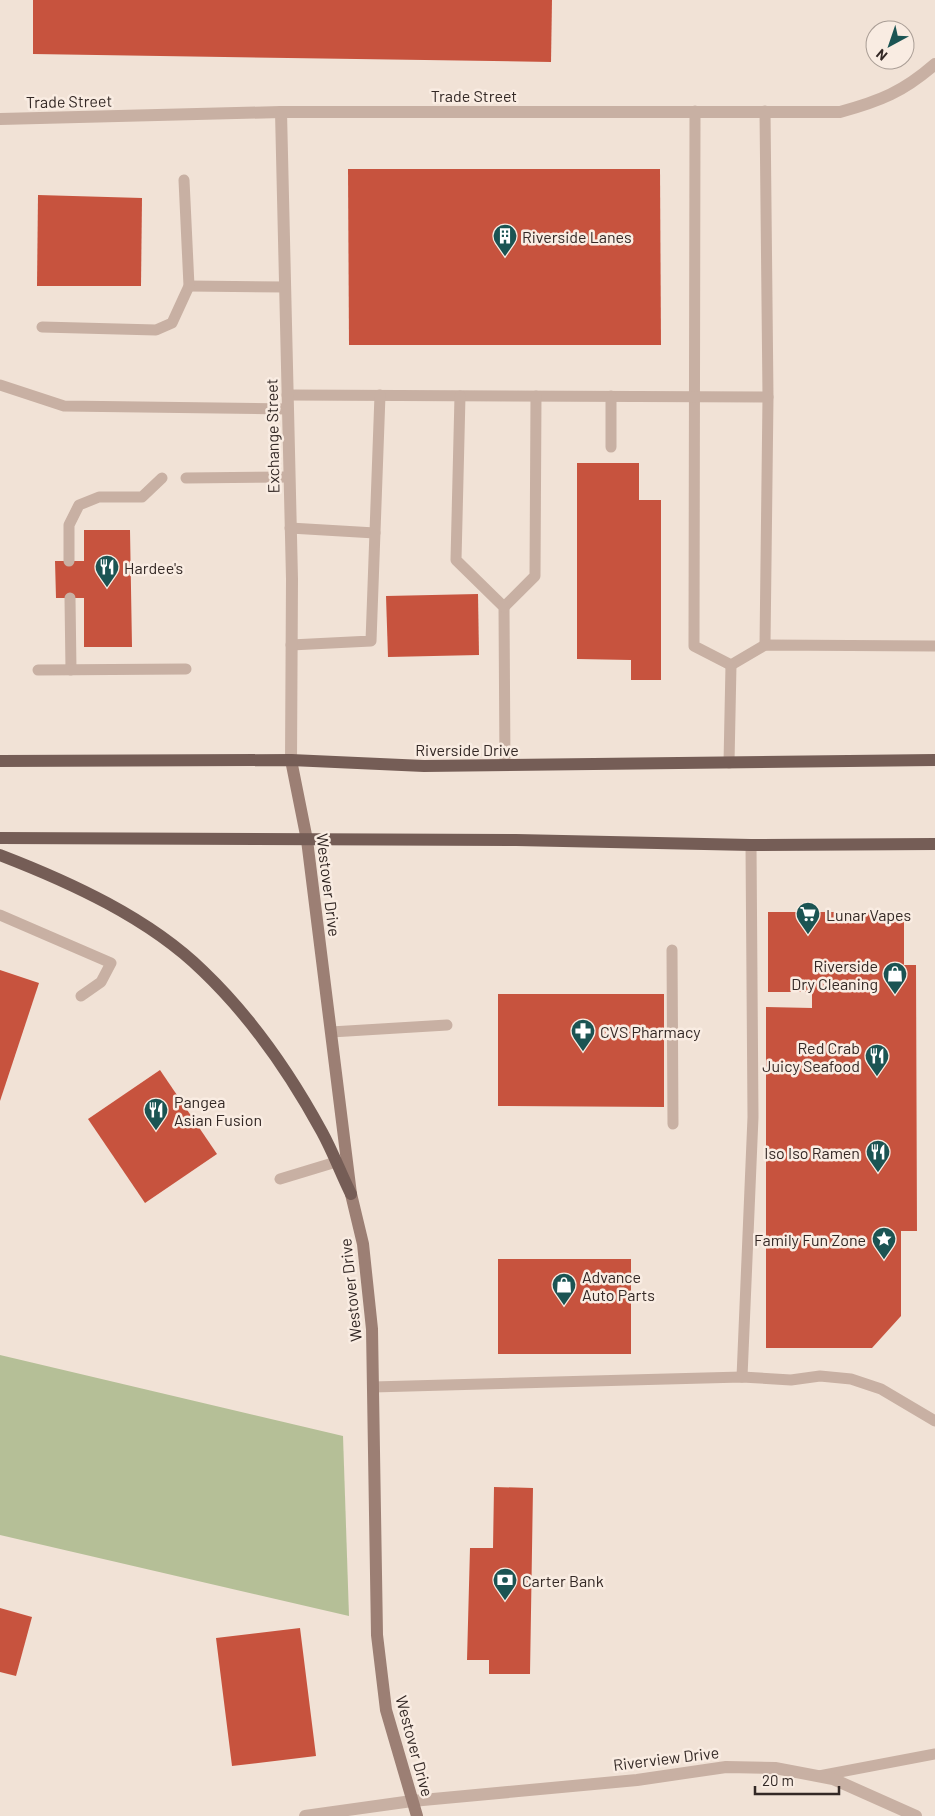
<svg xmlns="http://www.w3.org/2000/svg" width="935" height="1816" viewBox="0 0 935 1816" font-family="Barlow,sans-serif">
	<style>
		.green { fill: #b5bf97 }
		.building { fill: #c7533e }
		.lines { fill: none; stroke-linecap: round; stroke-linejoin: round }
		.lane { stroke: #c8b0a3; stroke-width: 11 }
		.street { stroke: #c8b0a3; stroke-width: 12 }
		.secondary { stroke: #9c7f74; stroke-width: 12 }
		.primary { stroke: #755d56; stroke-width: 12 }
		.labels { text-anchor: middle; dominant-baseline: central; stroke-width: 5; stroke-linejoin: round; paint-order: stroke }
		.street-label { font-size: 16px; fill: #332825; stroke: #f9ece2 }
		.poi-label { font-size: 16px; fill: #332825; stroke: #f9ece2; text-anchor: start }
	</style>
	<rect width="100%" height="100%" fill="#f1e2d6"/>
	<!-- green -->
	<polygon class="green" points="0,1355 343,1436 349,1616 0,1535"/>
	<!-- building -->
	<g class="building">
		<polygon points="33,0 552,0 551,62 33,54"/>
		<polygon points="348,169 660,169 661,345 349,345"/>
		<polygon points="38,195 142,198 141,286 37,286"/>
		<polygon points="577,463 639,463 639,500 661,500 661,680 631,680 631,660 577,659"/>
		<polygon points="84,530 130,530 132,647 84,647 84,598 56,598 55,561 84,561"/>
		<polygon points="478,594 479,655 388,657 386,596"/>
		<polygon points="768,912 904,912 904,965 916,965 917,1231 901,1231 901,1316 872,1348 766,1348 766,1007 812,1008 812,992 768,992"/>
		<polygon points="0,970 39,983 0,1101"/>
		<polygon points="498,994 664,994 664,1107 498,1106"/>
		<polygon points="160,1070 217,1154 145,1203 88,1119"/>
		<rect x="498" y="1259" width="133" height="95"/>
		<polygon points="494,1487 533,1488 530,1674 489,1674 489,1660 467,1660 470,1548 493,1548"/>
		<polygon points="0,1608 32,1617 16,1676 0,1672"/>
		<polygon points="300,1628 316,1756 232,1766 216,1638"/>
	</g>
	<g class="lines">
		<!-- lane -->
		<g class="lane">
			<polyline points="695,111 694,646 731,665"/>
			<polyline points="765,111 768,397 765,645"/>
			<polyline points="189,286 285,287"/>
			<polyline points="42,327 156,330 172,323 189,286 184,180"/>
			<polyline points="0,385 64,406 288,409"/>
			<polyline points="287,395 768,397"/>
			<polyline points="460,396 456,560 504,607 505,765"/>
			<polyline points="611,447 611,396"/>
			<polyline points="186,478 289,477"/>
			<polyline points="290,528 375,533"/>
			<polyline points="69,561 69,525 79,505 99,497 142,497 162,478"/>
			<polyline points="70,598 71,670"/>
			<polyline points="504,607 535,576 536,396"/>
			<polyline points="291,645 371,641 380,395"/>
			<polyline points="731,665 765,645 935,646"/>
			<polyline points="38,670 186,669"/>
			<polyline points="729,763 731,665"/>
			<polyline points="0,915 111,963 101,982 81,996"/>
			<polyline points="672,950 673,1124"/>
			<polyline points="331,1032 447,1025"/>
			<polyline points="280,1179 336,1162"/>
			<polyline points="742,1377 753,1117 751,845"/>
			<polyline points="373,1387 742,1377 791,1380 820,1376 851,1379 881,1389 935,1421"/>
			<polyline points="819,1776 935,1754"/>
		</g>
		<!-- street -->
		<g class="street">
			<polyline points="281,112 292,579 291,760"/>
			<path d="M0,119L281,112H840C880,101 903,92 935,64"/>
			<polyline points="305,1816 412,1801 637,1780 726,1767 775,1768 833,1779 916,1816"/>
		</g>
		<!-- secondary -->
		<polyline class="secondary" points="291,760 307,840 351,1194 363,1244 372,1329 377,1635 386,1710 417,1816"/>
		<!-- primary -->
		<g class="primary">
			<polyline points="0,761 291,760 424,766 935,760"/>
			<polyline points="0,838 516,840 751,845 935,844"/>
			<path d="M0,855C70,882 149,918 203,971C250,1016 291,1075 322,1132C333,1152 341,1174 351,1194"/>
		</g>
	</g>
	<!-- icons -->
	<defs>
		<symbol id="building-pin" viewBox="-11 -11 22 30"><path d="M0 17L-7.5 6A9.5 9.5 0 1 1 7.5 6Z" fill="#1b5453" stroke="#f9ece2"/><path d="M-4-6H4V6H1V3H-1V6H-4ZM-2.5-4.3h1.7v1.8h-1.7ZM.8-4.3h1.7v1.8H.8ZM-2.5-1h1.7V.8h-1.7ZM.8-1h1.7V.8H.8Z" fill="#fff"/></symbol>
		<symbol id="restaurant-pin" viewBox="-11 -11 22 30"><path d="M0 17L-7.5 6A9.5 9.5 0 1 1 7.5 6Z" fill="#1b5453" stroke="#f9ece2"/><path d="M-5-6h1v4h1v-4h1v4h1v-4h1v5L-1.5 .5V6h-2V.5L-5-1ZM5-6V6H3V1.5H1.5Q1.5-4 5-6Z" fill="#fff"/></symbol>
		<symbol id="supermarket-pin" viewBox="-11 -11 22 30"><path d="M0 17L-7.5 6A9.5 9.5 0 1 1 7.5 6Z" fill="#1b5453" stroke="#f9ece2"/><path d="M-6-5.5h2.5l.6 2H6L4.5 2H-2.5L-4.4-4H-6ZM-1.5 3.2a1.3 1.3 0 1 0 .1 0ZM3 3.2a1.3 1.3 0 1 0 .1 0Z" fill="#fff"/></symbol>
		<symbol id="shop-pin" viewBox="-11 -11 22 30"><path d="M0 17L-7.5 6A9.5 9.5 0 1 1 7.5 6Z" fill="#1b5453" stroke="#f9ece2"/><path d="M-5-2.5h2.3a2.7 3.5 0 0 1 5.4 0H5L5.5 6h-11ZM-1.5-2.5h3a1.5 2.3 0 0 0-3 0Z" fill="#fff"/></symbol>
		<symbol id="pharmacy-pin" viewBox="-11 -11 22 30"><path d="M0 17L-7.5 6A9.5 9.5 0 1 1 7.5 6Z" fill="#1b5453" stroke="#f9ece2"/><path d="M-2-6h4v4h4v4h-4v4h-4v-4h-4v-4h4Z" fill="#fff"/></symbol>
		<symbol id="sight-pin" viewBox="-11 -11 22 30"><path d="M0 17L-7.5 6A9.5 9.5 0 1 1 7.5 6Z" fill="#1b5453" stroke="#f9ece2"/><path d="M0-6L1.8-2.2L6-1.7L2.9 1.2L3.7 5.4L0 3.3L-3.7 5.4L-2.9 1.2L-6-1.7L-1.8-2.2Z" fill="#fff"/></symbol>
		<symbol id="bank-pin" viewBox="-11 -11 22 30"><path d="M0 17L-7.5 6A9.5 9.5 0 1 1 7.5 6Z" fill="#1b5453" stroke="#f9ece2"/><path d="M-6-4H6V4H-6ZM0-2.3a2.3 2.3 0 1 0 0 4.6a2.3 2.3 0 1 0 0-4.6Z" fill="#fff"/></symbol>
	</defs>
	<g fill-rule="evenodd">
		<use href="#building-pin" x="491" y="222" width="28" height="38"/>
		<use href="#restaurant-pin" x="93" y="553" width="28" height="38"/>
		<use href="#supermarket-pin" x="794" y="900" width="28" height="38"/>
		<use href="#shop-pin" x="881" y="960" width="28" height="38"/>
		<use href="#pharmacy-pin" x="569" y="1017" width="28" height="38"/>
		<use href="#restaurant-pin" x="863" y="1042" width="28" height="38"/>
		<use href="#restaurant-pin" x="142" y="1096" width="28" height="38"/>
		<use href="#restaurant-pin" x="864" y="1138" width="28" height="38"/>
		<use href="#sight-pin" x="870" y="1225" width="28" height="38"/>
		<use href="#shop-pin" x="550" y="1271" width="28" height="38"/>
		<use href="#bank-pin" x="491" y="1566" width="28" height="38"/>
	</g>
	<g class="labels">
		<!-- street labels -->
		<g class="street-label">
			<text x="474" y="95">Trade Street</text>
			<text transform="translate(69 101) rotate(-1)">Trade Street</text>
			<text transform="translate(272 436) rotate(-91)">Exchange Street</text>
			<text x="467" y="749">Riverside Drive</text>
			<text transform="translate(329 885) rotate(83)">Westover Drive</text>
			<text transform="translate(350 1290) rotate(-96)">Westover Drive</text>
			<text transform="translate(415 1746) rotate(75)">Westover Drive</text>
			<text transform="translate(666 1758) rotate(-7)">Riverview Drive</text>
		</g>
		<!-- poi labels -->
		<g class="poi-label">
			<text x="522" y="236">Riverside Lanes</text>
			<text x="124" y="567">Hardee's</text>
			<text x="826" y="914">Lunar Vapes</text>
			<text x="878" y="965" text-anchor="end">Riverside<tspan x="878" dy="18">Dry Cleaning</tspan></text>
			<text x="600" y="1031">CVS Pharmacy</text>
			<text x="860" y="1047" text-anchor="end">Red Crab<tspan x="860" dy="18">Juicy Seafood</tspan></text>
			<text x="174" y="1101">Pangea<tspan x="174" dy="18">Asian Fusion</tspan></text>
			<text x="860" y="1152" text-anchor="end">Iso Iso Ramen</text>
			<text x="866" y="1239" text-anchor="end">Family Fun Zone</text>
			<text x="582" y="1276">Advance<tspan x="582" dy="18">Auto Parts</tspan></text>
			<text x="522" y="1580">Carter Bank</text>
		</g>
	</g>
	<!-- north arrow -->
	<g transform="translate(890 45) rotate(220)"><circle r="24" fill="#f9ece2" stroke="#aa9e96"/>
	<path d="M0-4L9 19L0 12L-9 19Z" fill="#1b5453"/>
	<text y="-8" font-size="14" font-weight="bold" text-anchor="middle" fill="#332825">N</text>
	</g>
	<!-- scale -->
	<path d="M755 1786v8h84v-8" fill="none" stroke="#332825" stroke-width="2.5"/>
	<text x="762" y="1786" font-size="15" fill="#332825" stroke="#f9ece2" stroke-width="4" paint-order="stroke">20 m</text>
</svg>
